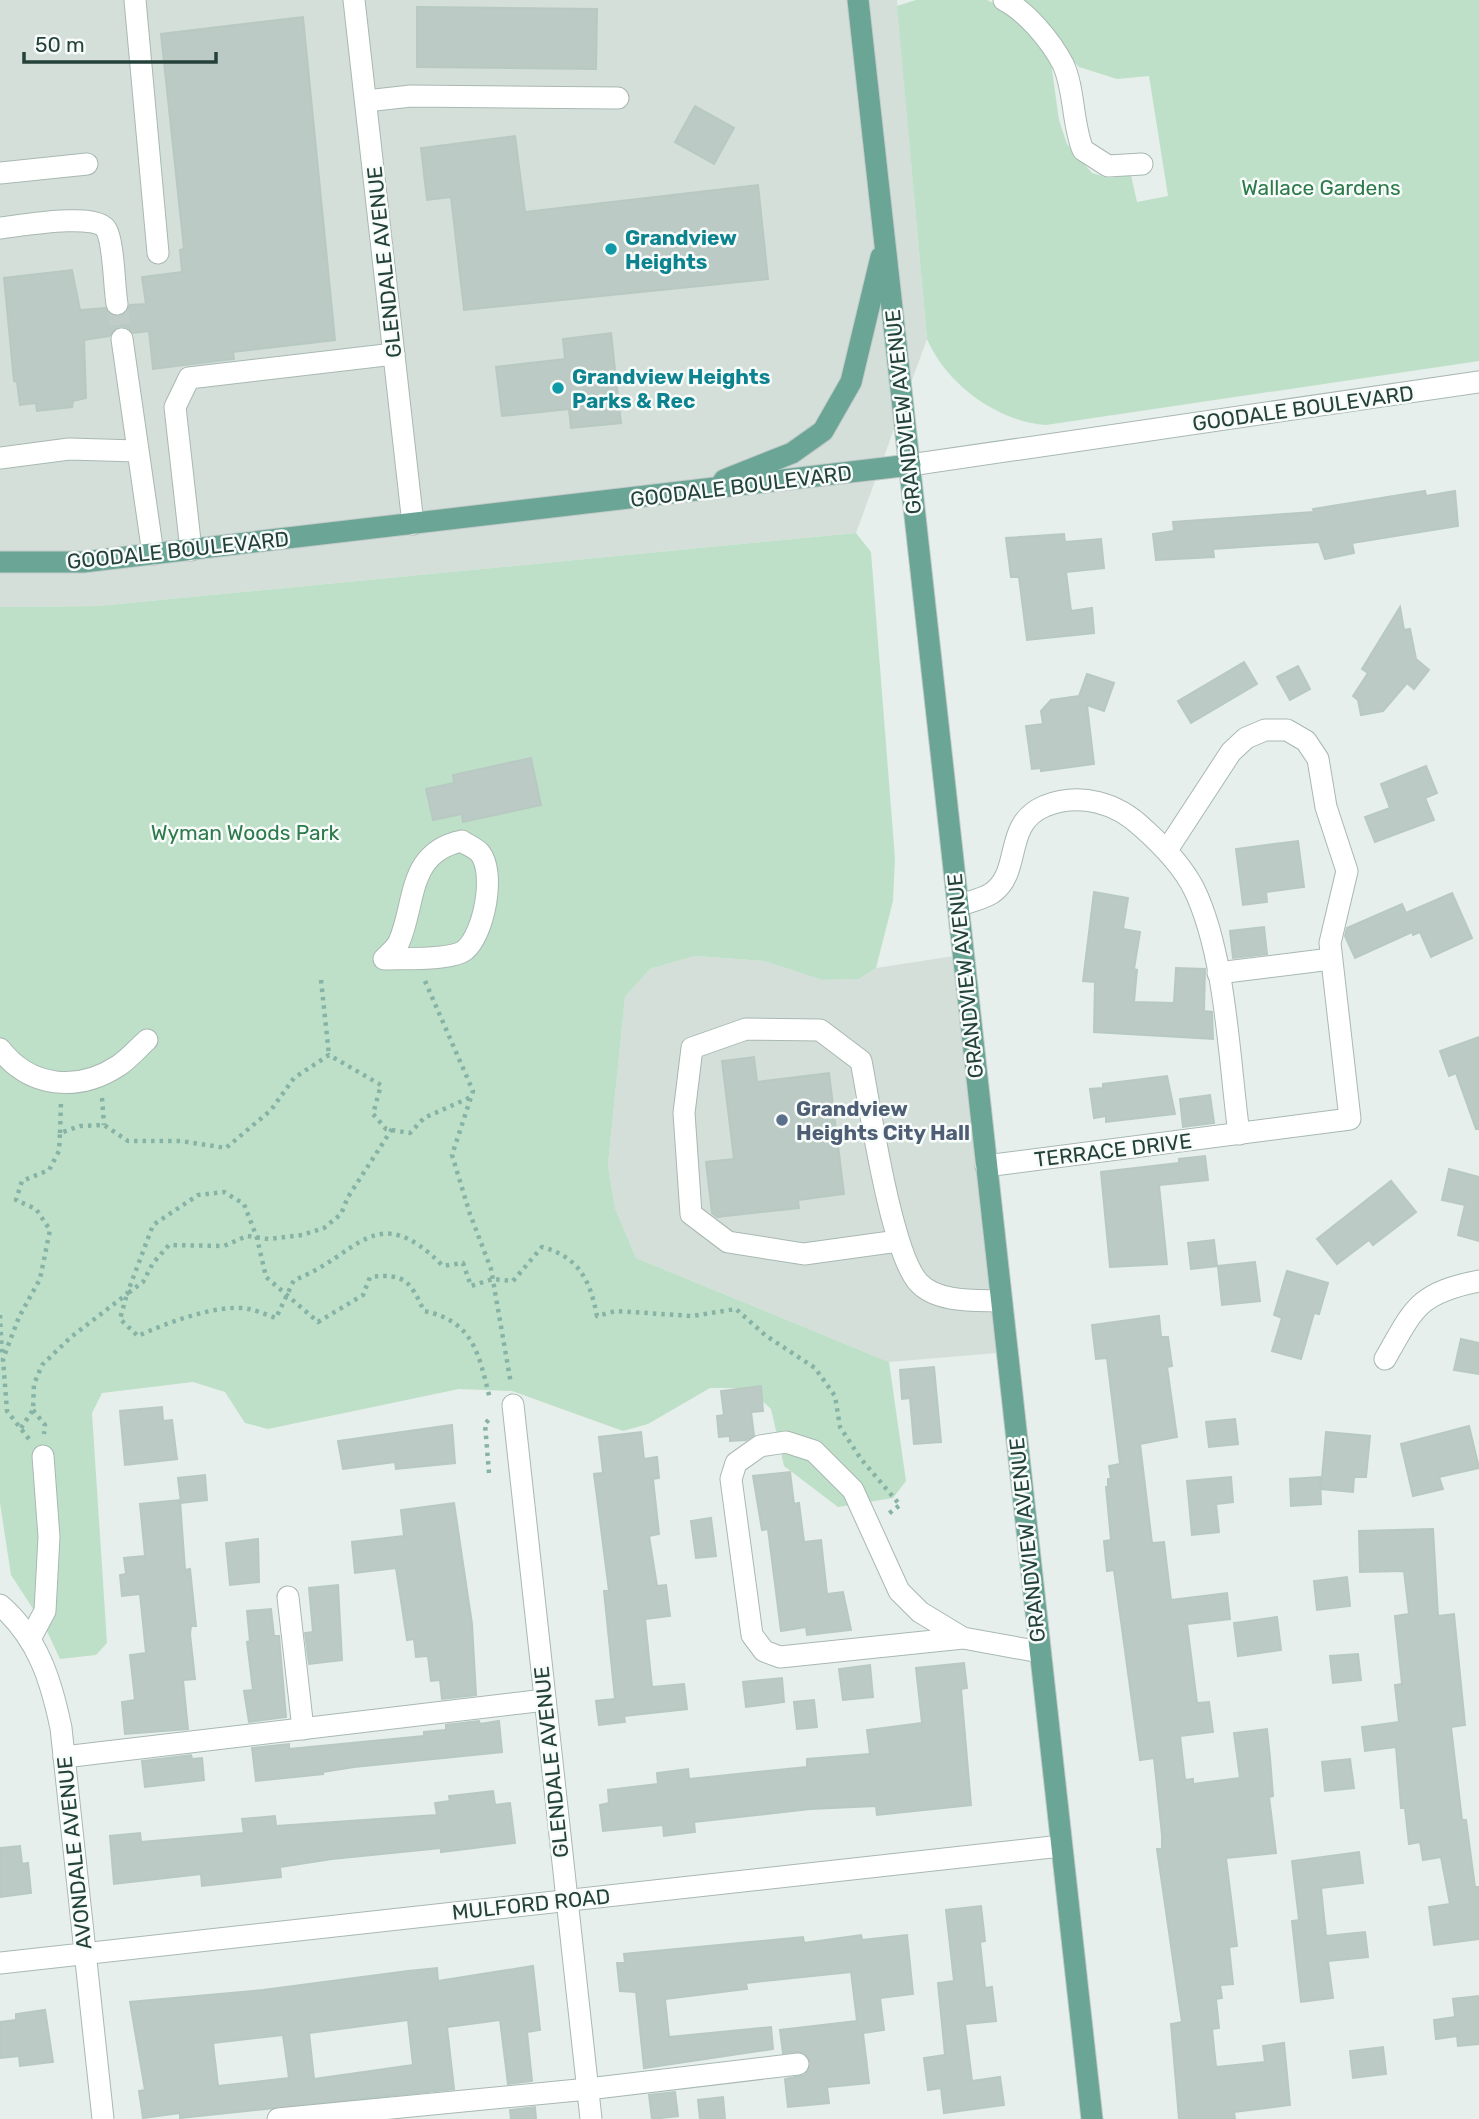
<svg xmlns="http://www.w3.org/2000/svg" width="1479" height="2119" viewBox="0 0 1479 2119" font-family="Rubik,sans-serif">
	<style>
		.built { fill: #d4dfda }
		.green { fill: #bfe0c8 }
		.building { fill: #bbcac4; stroke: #b8c9c2; stroke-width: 2; fill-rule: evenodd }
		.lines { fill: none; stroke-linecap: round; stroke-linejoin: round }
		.minor-tunnel { stroke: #bfccc8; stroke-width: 21; stroke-dasharray: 21 10; stroke-linecap: butt }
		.minor-casing { stroke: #a8b8b2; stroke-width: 23 }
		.major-casing { stroke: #c2cac8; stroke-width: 23 }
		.path { stroke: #86b3a5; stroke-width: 4.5; stroke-dasharray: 3.5 5; stroke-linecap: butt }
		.minor { stroke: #fff; stroke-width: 21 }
		.major { stroke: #6aa596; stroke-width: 21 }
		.culture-dot { fill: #0f9aa8; stroke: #f7fbf9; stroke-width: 2.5 }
		.service-dot { fill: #5c6f8a; stroke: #f7fbf9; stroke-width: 2.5 }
		.labels { text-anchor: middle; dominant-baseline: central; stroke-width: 5; stroke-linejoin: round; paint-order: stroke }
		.park-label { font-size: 21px; fill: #2d7a4b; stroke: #f7fbf9 }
		.culture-label { font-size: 21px; font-weight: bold; fill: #0d838f; stroke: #f7fbf9; text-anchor: start }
		.street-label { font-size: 21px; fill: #24423a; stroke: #f7fbf9 }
		.service-label { font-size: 21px; font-weight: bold; fill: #4e5e75; stroke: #f7fbf9; text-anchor: start }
	</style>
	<rect width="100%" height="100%" fill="#e6efeb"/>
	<!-- built -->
	<g class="built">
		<polygon points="0,0 897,0 927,339 856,533 97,606 0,607"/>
		<polygon points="967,954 1009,1352 889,1362 636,1258 615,1208 608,1165 625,997 650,969 695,956 764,961 822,980 859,979 876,968"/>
	</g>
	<!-- green -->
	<g class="green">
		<path d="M916,0H987L1010,11L1035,34L1051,63L1059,120L1067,144L1092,173L1109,178L1131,175L1137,202L1168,196L1149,76L1117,79L1079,67L1013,0H1479V361L1046,425C998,422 946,384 927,339L897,6Z"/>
		<polygon points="856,533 871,552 895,859 893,901 876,968 859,979 822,980 764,961 695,956 650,969 625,997 608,1165 615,1208 636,1258 889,1362 906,1481 893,1498 838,1507 784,1466 771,1409 748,1388 710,1388 648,1424 623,1431 512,1391 459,1389 268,1429 245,1423 225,1392 193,1382 102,1393 92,1413 107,1643 96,1655 60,1659 45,1627 11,1575 0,1503 0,607 97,606"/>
	</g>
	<!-- building -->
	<g class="building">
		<polygon points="417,7 597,9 596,69 417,67"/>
		<polygon points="303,17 335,340 233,352 234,359 153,369 149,331 133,333 127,327 119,326 109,336 84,340 86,398 73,401 72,407 37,411 36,403 20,405 17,382 14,381 4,278 72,270 80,310 105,308 111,316 118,317 125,314 130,305 146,304 142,277 182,272 180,250 184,249 161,34"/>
		<polygon points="695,106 734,128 714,164 675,142"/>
		<polygon points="515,136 525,212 758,185 768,279 464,310 451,197 427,200 421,148"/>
		<polygon points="611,333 621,423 571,428 569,409 502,416 496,367 565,359 563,339"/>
		<polygon points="1425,491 1426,496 1455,491 1458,526 1352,543 1354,553 1325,559 1319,542 1213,549 1214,557 1156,560 1153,534 1174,531 1173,522 1314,512 1313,509"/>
		<polygon points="1064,534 1065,542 1101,539 1104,568 1066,572 1071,611 1092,608 1094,633 1027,640 1019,577 1011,577 1006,538"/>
		<polygon points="1400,607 1404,630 1410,629 1416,659 1429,670 1414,689 1407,683 1383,711 1361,715 1358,700 1353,696 1368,673 1362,669"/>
		<polygon points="1244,662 1257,684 1191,723 1178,701"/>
		<polygon points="1298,666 1310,689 1290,700 1277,677"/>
		<polygon points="1087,674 1114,683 1104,711 1087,705 1094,764 1041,771 1041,768 1032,769 1026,726 1043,724 1041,711 1051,700 1079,696"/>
		<polygon points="531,758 541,805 463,822 462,814 433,820 426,789 454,783 453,775"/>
		<polygon points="1426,766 1437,793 1425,798 1434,820 1375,842 1365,817 1390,808 1381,784"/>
		<polygon points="1298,841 1304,887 1266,892 1267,902 1243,905 1236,849"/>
		<polygon points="1094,892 1128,898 1123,929 1140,932 1134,969 1137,970 1134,1002 1174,1003 1176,968 1205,969 1204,1011 1212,1012 1213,1039 1094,1032 1095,982 1083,981"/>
		<polygon points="1452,893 1472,938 1431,957 1420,932 1413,935 1412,932 1355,958 1345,936 1347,928 1402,904 1406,913"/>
		<polygon points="1264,927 1267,954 1233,958 1230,931"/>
		<polygon points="1479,1037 1479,1129 1476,1129 1456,1073 1449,1076 1440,1051"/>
		<polygon points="754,1057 757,1082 829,1073 844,1194 798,1200 799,1208 717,1217 712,1213 706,1162 734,1159 722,1061"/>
		<polygon points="1167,1076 1175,1114 1106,1122 1106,1116 1094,1118 1090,1089 1103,1088 1103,1084"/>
		<polygon points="1210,1095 1214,1123 1183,1127 1180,1099"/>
		<polygon points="1205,1156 1208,1180 1159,1185 1167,1264 1110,1267 1101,1172 1179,1163 1179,1159"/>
		<polygon points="1449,1169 1479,1177 1479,1241 1458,1235 1465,1205 1442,1200"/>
		<polygon points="1391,1181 1416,1212 1373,1245 1369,1240 1337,1264 1317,1239"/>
		<polygon points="1214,1240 1217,1266 1191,1269 1188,1243"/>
		<polygon points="1255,1262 1260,1301 1222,1305 1218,1266"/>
		<polygon points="1287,1271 1328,1283 1319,1314 1314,1313 1301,1359 1272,1351 1282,1318 1274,1315"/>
		<polygon points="1159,1316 1161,1337 1168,1337 1172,1366 1167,1367 1177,1437 1140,1444 1152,1543 1164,1542 1171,1600 1227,1593 1230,1619 1187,1624 1197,1703 1209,1702 1213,1732 1180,1736 1185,1780 1193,1779 1193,1784 1240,1778 1234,1733 1267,1729 1270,1758 1273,1796 1269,1797 1276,1853 1226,1858 1237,1946 1229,1947 1233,1984 1220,1985 1222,1998 1216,1999 1219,2028 1212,2029 1216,2067 1265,2062 1263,2046 1284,2043 1290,2105 1234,2112 1235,2119 1179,2119 1171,2024 1182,2022 1157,1849 1162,1849 1162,1835 1154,1758 1140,1760 1114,1570 1107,1571 1104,1541 1111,1540 1106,1487 1108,1487 1108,1479 1111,1479 1109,1466 1120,1464 1107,1358 1096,1359 1092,1325"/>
		<polygon points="1461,1339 1479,1343 1479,1374 1454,1370"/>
		<polygon points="934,1367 941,1442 914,1444 910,1398 902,1399 900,1370"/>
		<polygon points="761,1386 763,1411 751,1412 754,1435 746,1440 730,1441 730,1436 719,1437 717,1416 724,1415 721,1391"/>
		<polygon points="162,1407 163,1421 172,1420 177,1459 125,1465 120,1411"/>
		<polygon points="1235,1419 1238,1444 1209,1447 1206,1422"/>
		<polygon points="452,1425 455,1463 396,1469 395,1462 343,1469 338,1441"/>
		<polygon points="1469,1426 1479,1468 1439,1477 1443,1489 1413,1496 1401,1444"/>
		<polygon points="641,1432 644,1459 657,1457 659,1478 653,1479 659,1534 649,1536 657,1586 666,1585 670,1616 645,1619 652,1687 684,1684 687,1709 624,1716 625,1722 599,1725 596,1701 615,1699 604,1591 609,1591 594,1474 603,1473 599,1437"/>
		<polygon points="1326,1432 1370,1436 1366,1477 1354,1477 1353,1492 1321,1489"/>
		<polygon points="790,1472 794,1504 799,1503 804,1542 821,1540 827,1594 843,1592 851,1630 807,1635 806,1627 781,1631 768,1529 762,1530 753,1476"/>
		<polygon points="205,1475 207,1500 181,1503 178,1478"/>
		<polygon points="1231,1477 1233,1502 1216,1504 1219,1532 1192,1535 1187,1481"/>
		<polygon points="1320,1477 1321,1504 1291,1506 1290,1479"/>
		<polygon points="180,1500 185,1570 190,1569 196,1626 191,1626 190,1634 195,1679 183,1680 188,1729 125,1734 122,1702 135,1700 130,1655 146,1653 140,1594 122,1596 120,1575 126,1574 124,1558 145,1556 140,1504"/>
		<polygon points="454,1503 472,1624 476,1695 442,1699 440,1680 431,1681 428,1656 416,1657 414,1639 407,1640 396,1568 355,1573 352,1542 404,1536 401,1510"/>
		<polygon points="711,1518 716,1556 696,1558 691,1521"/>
		<polygon points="1433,1529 1438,1616 1454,1614 1465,1725 1451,1727 1462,1820 1466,1820 1475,1887 1479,1887 1479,1939 1434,1945 1429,1907 1450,1904 1441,1857 1423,1860 1420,1842 1409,1844 1405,1808 1401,1808 1396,1747 1365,1751 1362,1727 1399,1722 1395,1685 1402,1684 1395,1616 1409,1614 1404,1571 1360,1572 1359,1531"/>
		<polygon points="258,1539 259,1582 230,1585 226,1543"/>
		<polygon points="1347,1577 1350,1606 1317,1610 1314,1581"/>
		<polygon points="338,1585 342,1660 309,1664 305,1633 313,1632 309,1588"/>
		<polygon points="271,1609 274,1636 279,1636 286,1717 249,1722 244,1691 253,1690 247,1642 250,1641 247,1611"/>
		<polygon points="1277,1617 1281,1650 1238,1656 1234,1623"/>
		<polygon points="1358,1654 1361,1680 1333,1683 1330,1656"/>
		<polygon points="964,1663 967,1688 961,1689 971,1805 877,1815 876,1806 810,1809 694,1822 695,1832 664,1836 663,1825 603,1831 600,1805 609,1803 608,1790 658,1784 657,1773 688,1769 689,1779 807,1767 807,1759 870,1754 867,1730 922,1723 916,1668"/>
		<polygon points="870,1665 873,1697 843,1700 839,1669"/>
		<polygon points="782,1678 784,1702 746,1707 743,1682"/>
		<polygon points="814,1700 817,1727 797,1729 794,1702"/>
		<polygon points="479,1721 480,1724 499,1721 502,1752 354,1767 323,1772 323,1774 256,1781 252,1748 289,1744 289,1749 424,1736 424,1732 446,1730 446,1725"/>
		<polygon points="191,1755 192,1759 202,1758 204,1780 145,1787 142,1761"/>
		<polygon points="1350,1759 1354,1788 1325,1791 1322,1762"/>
		<polygon points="493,1791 495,1805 510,1803 515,1843 441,1852 441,1848 332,1859 280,1867 281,1877 237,1882 202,1886 201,1874 114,1884 110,1836 140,1833 141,1842 244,1833 242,1819 275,1816 276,1826 437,1815 435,1803 450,1801 449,1796"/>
		<polygon points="20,1846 22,1864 28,1863 31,1893 0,1897 0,1848"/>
		<polygon points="1359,1852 1363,1883 1321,1888 1326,1936 1365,1932 1368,1957 1328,1961 1333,1998 1301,2002 1292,1921 1299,1920 1292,1861"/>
		<polygon points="981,1906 985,1941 980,1942 985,1988 992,1987 996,2021 965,2024 972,2081 1000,2077 1004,2105 944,2113 941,2088 928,2090 924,2058 945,2055 938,1983 954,1981 946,1910"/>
		<polygon points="861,1935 862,1940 907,1935 913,1994 880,1998 884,2030 863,2033 869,2083 827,2087 829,2103 788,2107 785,2079 805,2075 811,2063 803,2052 783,2053 780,2030 857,2021 851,1972 746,1983 747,1989 665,1999 669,2037 771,2027 773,2049 644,2068 636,1992 620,1991 617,1963 625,1963 624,1954 803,1937 804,1943"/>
		<path d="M533,1966L540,2030L527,2032L532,2081L508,2084L500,2020L447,2027L454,2089L180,2118V2113L143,2118L139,2091L145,2090L130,2002L263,1990L408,1971L437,1968L438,1981ZM408,2020L413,2065L314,2079L309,2033ZM283,2035L289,2078L218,2086L213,2043Z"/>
		<polygon points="1479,1996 1479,2044 1458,2046 1457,2036 1436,2039 1434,2020 1455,2017 1453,1999"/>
		<polygon points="45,2010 53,2062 20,2066 19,2056 0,2058 0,2022 16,2020 16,2014"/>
		<polygon points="1383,2047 1386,2074 1353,2078 1350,2051"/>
		<polygon points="675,2092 678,2116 652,2119 649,2095"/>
		<polygon points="723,2097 725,2119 700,2119 698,2100"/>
		<polygon points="535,2107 536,2119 511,2119 510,2110"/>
	</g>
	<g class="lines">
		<!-- minor-tunnel -->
		<polyline class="minor-tunnel" points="117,304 122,339"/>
		<defs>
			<g id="minor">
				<polyline points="135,0 158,253"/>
				<polyline points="354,0 413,524"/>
				<path d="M1004,0C1027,12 1051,41 1063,64C1075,90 1072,124 1083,150L1108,166L1142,164"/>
				<polyline points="366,101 411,96 618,98"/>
				<polyline points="0,173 87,164"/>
				<path d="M0,228C19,226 96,212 106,229C114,242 114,287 117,304"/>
				<polyline points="122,339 153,554"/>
				<polyline points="0,458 69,449 137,451"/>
				<polyline points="910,465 1479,382"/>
				<polyline points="191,550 175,407 189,378 394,354"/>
				<path d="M462,841C467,845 476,848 480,853C496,873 484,934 465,950C451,961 403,958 384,959C389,954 396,948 399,942C416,903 407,852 462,841Z"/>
				<path d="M958,906C968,902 983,899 992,893C1023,871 1002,824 1045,806C1081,792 1117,803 1143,828C1162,845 1182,865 1194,889C1226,955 1229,1060 1239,1134"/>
				<polyline points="1218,973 1331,959"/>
				<path d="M0,1049C30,1088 78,1092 118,1066C129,1059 138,1048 147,1040"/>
				<polyline points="986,1166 1350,1119 1330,943 1347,871 1326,807 1318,759 1306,741 1287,730 1265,730 1246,738 1231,752 1167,850"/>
				<path d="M898,1241L804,1254L728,1242L691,1214L684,1113L692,1048L746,1029L820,1030L861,1061C870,1106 891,1254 919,1283C938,1303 976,1300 1001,1301"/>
				<path d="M1385,1359C1414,1308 1418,1293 1479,1281"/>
				<polyline points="513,1405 591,2119"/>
				<polyline points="288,1597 303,1729"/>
				<path d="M0,1605C38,1638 51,1680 61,1728L103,2119"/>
				<polyline points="963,1638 920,1612 899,1591 853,1490 814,1451 786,1442 760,1446 736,1463 731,1479 752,1635 764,1651 780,1657 963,1638 1040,1652"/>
				<polyline points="30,1639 45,1611 49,1537 43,1456"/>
				<polyline points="64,1757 545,1700"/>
				<polyline points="0,1963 1061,1846"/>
				<polyline points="278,2119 588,2089 798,2064"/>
			</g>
			<g id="major">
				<polyline points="858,0 1092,2119"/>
				<polyline points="724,480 792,453 823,431 851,382 881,257"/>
				<polyline points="0,562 83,562 910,465"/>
			</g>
		</defs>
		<!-- minor casing -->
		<use href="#minor" class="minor-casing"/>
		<!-- major casing -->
		<use href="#major" class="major-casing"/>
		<!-- path -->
		<g class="path">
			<polyline points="321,980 329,1055"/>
			<polyline points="425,981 473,1091 452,1155 470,1214 491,1269 511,1384"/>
			<polyline points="102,1098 104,1125"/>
			<path d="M392,1129L348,1197L341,1214L324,1228L302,1235L269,1239L247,1236L224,1246L169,1245L153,1263L143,1282L127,1294L120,1319L138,1336C166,1323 219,1303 249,1309C258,1311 267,1315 276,1318L294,1280C359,1256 375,1197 443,1266L463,1263L471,1286L493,1279L513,1281L542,1247C579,1257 590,1280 597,1316L616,1311L692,1316L736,1309L765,1335L815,1368L835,1396L840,1427L861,1459L900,1505L887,1515"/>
			<polyline points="60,1133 61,1102"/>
			<polyline points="0,1315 2,1355"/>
			<polyline points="33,1410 45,1425 44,1434"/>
			<path d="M21,1428L33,1410L34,1384L42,1365L71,1337L127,1294L153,1225L198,1195L224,1192L244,1204L257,1238L266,1277L318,1322L363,1295L370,1277C405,1273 410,1281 424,1311C474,1321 479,1355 490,1399"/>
			<polyline points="29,1439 7,1411 3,1359 19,1317 40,1279 50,1230 36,1209 16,1200 22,1181 49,1170 59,1151 60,1133 80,1126 104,1125 128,1141 181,1141 226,1148 271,1110 294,1078 329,1055 381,1085 373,1114 386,1129 410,1133 424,1118 471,1097"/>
			<polyline points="489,1473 485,1424 491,1417"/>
		</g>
		<!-- minor -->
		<use href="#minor" class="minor"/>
		<!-- major -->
		<use href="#major" class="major"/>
	</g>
	<!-- markers -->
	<g class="culture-dot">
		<circle cx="611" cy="249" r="7"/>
		<circle cx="558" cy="388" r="7"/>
	</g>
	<circle class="service-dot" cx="782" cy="1120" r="7"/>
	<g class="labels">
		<!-- park labels -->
		<g class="park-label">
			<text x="1321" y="187">Wallace Gardens</text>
			<text x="245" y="832">Wyman Woods Park</text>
		</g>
		<!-- culture labels -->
		<g class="culture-label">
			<text x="625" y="237">Grandview<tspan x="625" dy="24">Heights</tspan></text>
			<text x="572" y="376">Grandview Heights<tspan x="572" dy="24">Parks &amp; Rec</tspan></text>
		</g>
		<!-- street labels -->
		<g class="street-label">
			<text transform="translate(384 262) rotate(-96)">GLENDALE AVENUE</text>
			<text transform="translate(1303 408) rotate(-8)">GOODALE BOULEVARD</text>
			<text transform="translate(903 412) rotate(-96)">GRANDVIEW AVENUE</text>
			<text transform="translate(741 486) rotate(-7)">GOODALE BOULEVARD</text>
			<text transform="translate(178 550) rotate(-6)">GOODALE BOULEVARD</text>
			<text transform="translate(965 976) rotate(-96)">GRANDVIEW AVENUE</text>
			<text transform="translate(1113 1150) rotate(-7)">TERRACE DRIVE</text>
			<text transform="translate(1027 1540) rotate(-96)">GRANDVIEW AVENUE</text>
			<text transform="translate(551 1762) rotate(-96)">GLENDALE AVENUE</text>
			<text transform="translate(74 1853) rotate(-96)">AVONDALE AVENUE</text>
			<text transform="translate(531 1904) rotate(-6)">MULFORD ROAD</text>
		</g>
		<!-- service labels -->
		<g class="service-label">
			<text x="796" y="1108">Grandview<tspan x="796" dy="24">Heights City Hall</tspan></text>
		</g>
	</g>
	<!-- scale -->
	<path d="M24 52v10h192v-10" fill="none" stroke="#24423a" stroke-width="3.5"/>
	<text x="35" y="52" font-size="21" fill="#24423a" stroke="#f7fbf9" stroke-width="5" paint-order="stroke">50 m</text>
</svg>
